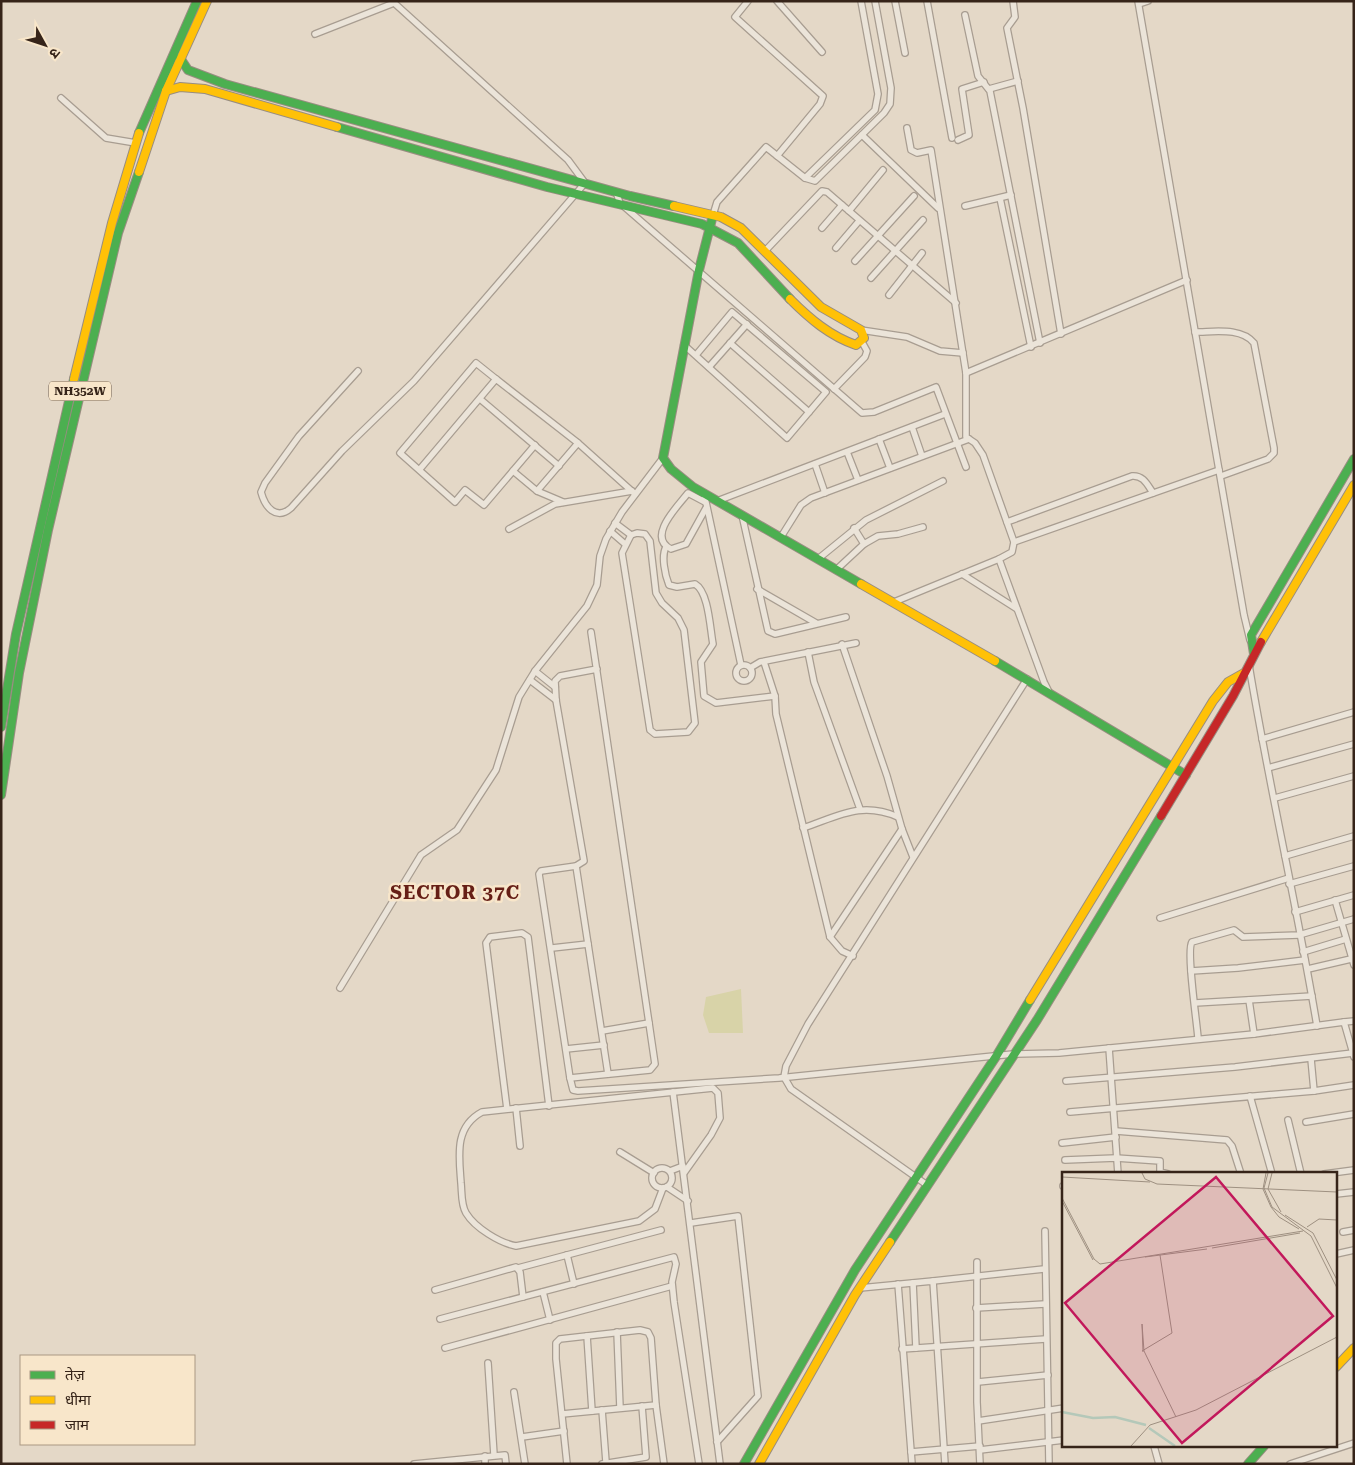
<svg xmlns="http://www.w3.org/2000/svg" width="1355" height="1465" viewBox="0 0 1355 1465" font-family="'Roboto Serif','Noto Sans Devanagari',serif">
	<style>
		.green { fill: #d8d3a8 }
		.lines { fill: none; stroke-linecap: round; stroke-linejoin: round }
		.street-casing { stroke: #a89d91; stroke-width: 8 }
		.fast-casing { stroke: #988d81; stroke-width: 10 }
		.slow-casing { stroke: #988d81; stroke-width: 10 }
		.jam-casing { stroke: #988d81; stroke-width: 10 }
		.street { stroke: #ebe4d9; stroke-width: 5.5 }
		.fast { stroke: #4caf50; stroke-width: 8 }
		.slow { stroke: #ffc107; stroke-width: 8 }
		.jam { stroke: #c62828; stroke-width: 8 }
		.labels { text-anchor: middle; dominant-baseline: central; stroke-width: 5; stroke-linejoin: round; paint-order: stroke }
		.shield { fill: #f8e6ca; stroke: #705e4e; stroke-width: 1 }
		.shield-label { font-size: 12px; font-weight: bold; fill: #362419 }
		.district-label { font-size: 19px; font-weight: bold; letter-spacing: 1px; fill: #661f16; stroke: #f8e6ca }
		.inset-river { fill: none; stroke: #b4c8b9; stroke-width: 2.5 }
		.inset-road { fill: none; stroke: #9e9081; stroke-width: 1 }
		.view { fill: #c2185b; fill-opacity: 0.15; stroke: #c2185b; stroke-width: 2.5 }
		.inset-edge { fill: none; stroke: #362419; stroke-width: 2.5 }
	</style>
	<rect width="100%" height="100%" fill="#e4d8c7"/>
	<!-- green -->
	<polygon class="green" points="741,989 743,1033 709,1033 703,1015 706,997"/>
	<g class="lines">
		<defs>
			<g id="street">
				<polyline points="748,1 735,17 823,96 820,104 777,156"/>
				<polyline points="777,1 822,52"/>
				<polyline points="895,1 905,53"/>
				<polyline points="927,1 952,138"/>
				<polyline points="1013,1 1015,17 1007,28 1023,108 1061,334"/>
				<polyline points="1138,1 1244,615 1250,640"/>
				<polyline points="1139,4 1148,1"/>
				<polyline points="965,15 978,76 990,91 1040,343"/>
				<polyline points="315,34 394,3"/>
				<polyline points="989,89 1018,81"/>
				<polyline points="61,98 106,138 136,143"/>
				<polyline points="907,128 911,150 917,153 931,150 966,373 966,437 975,443 983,455 1014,542 1012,552 999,559 1044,682 1049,692"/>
				<polyline points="862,135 938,208"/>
				<polyline points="958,140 969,135 962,89 984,82"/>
				<polyline points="805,178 875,110 878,94 861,1"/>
				<polyline points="616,192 620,203 862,413 874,412 936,387 966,467"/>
				<polyline points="1000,198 1031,347"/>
				<polyline points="965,206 1011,195"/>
				<polyline points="849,211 883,170"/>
				<polyline points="713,215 717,202 766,147 805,178 815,181 884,113 890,104 891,88 875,1"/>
				<polyline points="822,228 842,205"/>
				<polyline points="836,248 859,221"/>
				<polyline points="765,251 822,191 827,192 956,303"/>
				<polyline points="855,261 914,196"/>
				<polyline points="871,278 923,220"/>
				<polyline points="889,295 922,253"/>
				<polyline points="861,330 907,337 940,351 963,353"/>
				<path d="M1195,332C1214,332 1241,327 1254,343L1274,448V453L1268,459L1221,476"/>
				<polyline points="730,343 809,412"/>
				<polyline points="684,345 787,438 826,392 732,312 696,355"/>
				<polyline points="709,367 747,324"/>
				<path d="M358,371L299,436L265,483L261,492C265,507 276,521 291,508L342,451L414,381L585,183L568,160L392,1"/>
				<polyline points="966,373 1187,280"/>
				<polyline points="496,379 476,363 400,453 455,502 465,490 484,505 535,445"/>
				<polyline points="834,389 865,357 867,351 862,342"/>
				<polyline points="480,399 559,466"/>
				<polyline points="912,427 922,456"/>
				<polyline points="879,439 890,468"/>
				<polyline points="847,452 858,480"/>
				<polyline points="815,464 825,493"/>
				<polyline points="420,469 496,379 578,443 635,494"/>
				<polyline points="513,471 537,491 563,502"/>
				<polyline points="537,491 578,443"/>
				<polyline points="704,493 741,665"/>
				<polyline points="717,501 945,414"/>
				<path d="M705,502L688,493C678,506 646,537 671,549L686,544L706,508"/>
				<polyline points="742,515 768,631 775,634 846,617"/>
				<path d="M1007,522L1132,476C1143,475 1147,484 1153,493"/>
				<polyline points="615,523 631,535"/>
				<polyline points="854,528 864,544"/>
				<polyline points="509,529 555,504 632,491"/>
				<polyline points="610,531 625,544"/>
				<polygon points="637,533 645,534 650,541 656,593 662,603 678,618 684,630 695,723 688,732 655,734 650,730 622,553 631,535"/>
				<polyline points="781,537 801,505 811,498 969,439"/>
				<polyline points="1014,542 1219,470"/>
				<path d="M666,547C661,556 665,575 669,585L677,587L695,584C709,592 710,629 713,644L701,662L704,696L716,703L775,696"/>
				<polyline points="818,559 866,520 943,481"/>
				<polyline points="836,570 864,544 878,536 898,534 923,527"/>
				<polyline points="962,574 1017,609"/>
				<polyline points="757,589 816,623"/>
				<polyline points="894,602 999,559"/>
				<polyline points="591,632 649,1023 655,1064 650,1070 570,1078 539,874 541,871 576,866 584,861 556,700 555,681 560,676 597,669"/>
				<polyline points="842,644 887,776 902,829 913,857"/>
				<polyline points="808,652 814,682 860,809"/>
				<polyline points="764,662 775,696 776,714 830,937 842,951 853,956"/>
				<circle cx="744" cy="673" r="8"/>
				<path d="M1249,665C1269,786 1297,906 1317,1026"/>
				<polyline points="750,668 760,662 856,643"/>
				<polyline points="535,671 555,687"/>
				<polyline points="530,680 556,700"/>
				<polyline points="1262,739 1354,712"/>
				<polyline points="1268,768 1354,744"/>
				<polyline points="1275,798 1354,776"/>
				<path d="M803,828C839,816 861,801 898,817"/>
				<polyline points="1285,856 1354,836"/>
				<polyline points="576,866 608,1074"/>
				<polyline points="1289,884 1354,866"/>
				<polyline points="1335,900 1354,965"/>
				<polyline points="1295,912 1354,895"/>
				<polyline points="1160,918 1289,878"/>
				<polyline points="830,937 902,829"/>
				<polyline points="552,948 588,944"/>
				<polyline points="1303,952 1346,939"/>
				<polyline points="1308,969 1351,959"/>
				<polyline points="1191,971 1238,968 1305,960"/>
				<polyline points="340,988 421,855 457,830 496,770 519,697 535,671 587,606 597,585 600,556 606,539 622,512 663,458"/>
				<polyline points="1249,1000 1254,1034"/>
				<polyline points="1195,1003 1312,996"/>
				<polyline points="1344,1022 1354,1021"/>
				<polyline points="602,1031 649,1023"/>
				<path d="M1198,1038C1197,1023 1186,950 1192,942L1234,930L1243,937L1299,935L1354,919"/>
				<polyline points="1109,1048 1118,1174"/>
				<polyline points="566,1049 604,1045"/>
				<polyline points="1311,1059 1314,1091"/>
				<polyline points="570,1078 573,1090 578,1091 779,1078 1013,1054 1059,1053 1254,1034 1344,1022 1354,1057"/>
				<polyline points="1066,1081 1235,1067 1353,1053"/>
				<polyline points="673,1092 720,1464"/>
				<polyline points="1250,1096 1272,1174"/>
				<polyline points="516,1108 520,1146"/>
				<polyline points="507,1109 486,943 490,937 522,933 528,937 549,1106"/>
				<polyline points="1070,1112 1314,1091 1354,1085"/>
				<polyline points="1288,1120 1301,1174"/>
				<polyline points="1306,1122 1354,1114"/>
				<polyline points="1116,1131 1227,1140 1232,1146 1241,1174"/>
				<polyline points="1062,1143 1116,1137"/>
				<polyline points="620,1152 654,1173"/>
				<polyline points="1065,1160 1116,1158 1160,1161 1160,1172 1168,1174"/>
				<circle cx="662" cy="1178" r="10"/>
				<polyline points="670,1171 683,1166"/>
				<polyline points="1324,1174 1354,1170"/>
				<polyline points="927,1185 791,1089 784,1077 786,1066 808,1024 1027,679"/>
				<polyline points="1063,1186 1064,1186"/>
				<polyline points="667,1187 688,1201"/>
				<path d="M663,1188L655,1209L639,1221L516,1246C500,1243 475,1228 466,1213C461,1205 462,1193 461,1183C459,1156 454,1127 482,1112L713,1088L718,1093L720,1118L711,1135L684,1173"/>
				<polyline points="1336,1194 1354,1192"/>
				<polyline points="691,1223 738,1216 758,1396 717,1442"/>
				<polyline points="1045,1231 1049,1464"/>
				<polyline points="1343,1232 1354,1230"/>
				<polyline points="1336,1254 1354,1250"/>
				<polyline points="567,1255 574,1284"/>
				<polyline points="977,1262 977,1402 980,1464"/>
				<polyline points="518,1268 661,1230"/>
				<polyline points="933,1281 1044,1269"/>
				<polyline points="913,1283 916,1348"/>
				<polyline points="898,1284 912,1464"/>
				<polyline points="860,1288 933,1281 945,1464"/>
				<polyline points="435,1290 516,1267 520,1272 523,1297"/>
				<polyline points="543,1292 550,1320"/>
				<polyline points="976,1308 1045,1304"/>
				<polyline points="440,1319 674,1257 676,1264 672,1282 674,1302 699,1464"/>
				<polyline points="617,1332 620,1408"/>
				<polyline points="587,1336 592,1411"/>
				<polyline points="445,1348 672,1286"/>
				<polyline points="902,1349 1046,1339"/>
				<polyline points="488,1363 494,1455"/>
				<polyline points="978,1382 1048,1375"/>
				<polyline points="514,1392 525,1464"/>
				<polyline points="602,1410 606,1462"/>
				<polyline points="562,1414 656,1405"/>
				<polyline points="978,1421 1064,1408"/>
				<polyline points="522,1437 564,1431"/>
				<polyline points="1154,1446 1159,1464"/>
				<polyline points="980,1450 1064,1440"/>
				<polyline points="911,1452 980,1446"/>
				<polyline points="485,1456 485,1464"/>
				<polyline points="414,1464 505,1455 506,1464"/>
				<polyline points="567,1464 556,1359 556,1343 560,1339 640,1330 648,1332 651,1338 656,1405 664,1464"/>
				<polyline points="602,1464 646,1457 642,1406"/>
				<polyline points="1290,1464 1354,1443"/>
			</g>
			<g id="fast">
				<polyline points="180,58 188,70 225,84 630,196 674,206"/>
				<polyline points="337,127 547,187 702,224 738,243 790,299"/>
				<polyline points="139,133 197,1"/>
				<polyline points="713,215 699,270 663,458 671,469 693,487 861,584"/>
				<polyline points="1254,654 1251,635 1354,459"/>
				<polyline points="995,661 1186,775"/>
				<polyline points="1,727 16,634 74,379"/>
				<polyline points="1,795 19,673 48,530 118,233 139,172"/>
				<polyline points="890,1242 1037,1020 1161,816"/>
				<polyline points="744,1464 855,1270 997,1055 1030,1000"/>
				<polyline points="1248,1464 1264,1446"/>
			</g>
			<g id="slow">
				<polyline points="166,91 180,87 205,89 337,127"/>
				<polyline points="139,172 166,91 207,1"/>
				<path d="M674,206L721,217L741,228L821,307L861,330L864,338L856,345C830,336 810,319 790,299"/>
				<polyline points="74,379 112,223 139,133"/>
				<polyline points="861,584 995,661"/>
				<polyline points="1261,642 1354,485"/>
				<polyline points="1030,1000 1213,701 1228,682 1244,673"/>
				<polyline points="1336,1367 1354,1348"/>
				<polyline points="759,1464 855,1295 890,1242"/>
			</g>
			<polyline id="jam" points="1161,816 1233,696 1261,642"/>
		</defs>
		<!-- street casing -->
		<use href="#street" class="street-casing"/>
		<!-- fast casing -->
		<use href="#fast" class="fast-casing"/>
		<!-- slow casing -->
		<use href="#slow" class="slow-casing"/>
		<!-- jam casing -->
		<use href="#jam" class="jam-casing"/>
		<!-- street -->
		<use href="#street" class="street"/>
		<!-- fast -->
		<use href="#fast" class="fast"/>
		<!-- slow -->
		<use href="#slow" class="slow"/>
		<!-- jam -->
		<use href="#jam" class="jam"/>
	</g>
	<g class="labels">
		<!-- shield labels -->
		<rect class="shield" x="49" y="381.5" width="62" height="19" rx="4"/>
		<g class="shield-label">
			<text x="80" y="391">NH352W</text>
		</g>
		<!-- district labels -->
		<g class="district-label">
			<text x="455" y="892">SECTOR 37C</text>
		</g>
	</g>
	<!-- overview -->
	<g transform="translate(1062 1172)">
		<rect width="275" height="275" fill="#e4d8c7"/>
		<path class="inset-river" d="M0,240L31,246L53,245L84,253M87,256L113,274"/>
		<path class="inset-road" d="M80,1L83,7L95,12L275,20M204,1L201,17L209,35L217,45L237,57M206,1L202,16L210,35L249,64L275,116M210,1L206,17L219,40M0,5L88,10M0,26L32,87L38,92L241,59M0,29L31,88M223,43L251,61L275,108M245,55L257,47L275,48M150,76L238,61M83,85L145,77M80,152L82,179L114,245M80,152L81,180M80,179L110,161L98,83M69,274L88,253L134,238L275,165"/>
		<path class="view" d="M154,5L271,144L120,271L3,131Z"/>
		<rect width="275" height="275" class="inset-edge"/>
	</g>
	<!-- border -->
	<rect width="1355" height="1465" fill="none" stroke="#362419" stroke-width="5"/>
	<!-- legend -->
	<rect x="20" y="1355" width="175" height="90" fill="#f8e6ca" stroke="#aa9883"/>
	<rect x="30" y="1371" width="25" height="8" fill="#4caf50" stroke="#aa9883"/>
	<text x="65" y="1380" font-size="15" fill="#362419">तेज़</text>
	<rect x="30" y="1396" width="25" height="8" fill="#ffc107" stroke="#aa9883"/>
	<text x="65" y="1405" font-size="15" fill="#362419">धीमा</text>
	<rect x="30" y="1421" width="25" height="8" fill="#c62828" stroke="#aa9883"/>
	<text x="65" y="1430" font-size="15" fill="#362419">जाम</text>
	<!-- north arrow -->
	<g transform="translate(45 45) rotate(130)" stroke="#f8e6ca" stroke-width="4" paint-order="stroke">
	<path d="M0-4L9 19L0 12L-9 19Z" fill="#362419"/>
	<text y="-8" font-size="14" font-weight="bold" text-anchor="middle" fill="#362419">उ</text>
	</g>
</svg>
